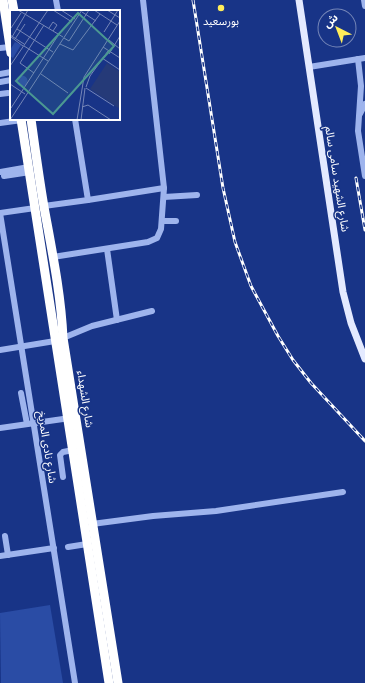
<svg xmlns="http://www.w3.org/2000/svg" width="365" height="683" viewBox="0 0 365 683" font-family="'Varela Round','Noto Sans Arabic',sans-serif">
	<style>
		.park { fill: #2a4ca5 }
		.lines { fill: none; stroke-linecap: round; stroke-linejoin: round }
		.minor { stroke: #9eb4ed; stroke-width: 6 }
		.major { stroke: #e4eaff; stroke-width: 7 }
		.highway { stroke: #fff; stroke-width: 9 }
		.rail-casing { stroke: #fff; stroke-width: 3 }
		.rail { stroke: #183487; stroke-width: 1.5; stroke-dasharray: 4.5; stroke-linecap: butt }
		.poi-dot { fill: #ffed5a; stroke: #183487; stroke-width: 1.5 }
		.labels { text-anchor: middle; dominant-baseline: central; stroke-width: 3; stroke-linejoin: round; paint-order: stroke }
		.poi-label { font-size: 11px; fill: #fff; stroke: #183487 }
		.street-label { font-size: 11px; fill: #fff; stroke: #183487 }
		.inset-road { fill: none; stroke: #7485b7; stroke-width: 1 }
		.view { fill: #4b9892; fill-opacity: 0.15; stroke: #4b9892; stroke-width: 2 }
		.inset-edge { fill: none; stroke: #fff; stroke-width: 2 }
	</style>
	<rect width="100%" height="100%" fill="#183487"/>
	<!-- park -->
	<polygon class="park" points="50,605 63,683 1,683 0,613"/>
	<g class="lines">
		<!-- minor -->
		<g class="minor">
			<polyline points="56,0 58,11"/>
			<polyline points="364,0 365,6"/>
			<polyline points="0,48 10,47"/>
			<polyline points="358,59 361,86 358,131 365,176"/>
			<polyline points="309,67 365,58"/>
			<polyline points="0,74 11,72"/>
			<polyline points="0,82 11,80"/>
			<polyline points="0,94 8,93"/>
			<polyline points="360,114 365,104"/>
			<polyline points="0,123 22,120"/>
			<polyline points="0,172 29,167"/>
			<polyline points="4,176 30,172"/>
			<polyline points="164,197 197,195"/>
			<polyline points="88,200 164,188"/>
			<polyline points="44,206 88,200 75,119"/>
			<polyline points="0,213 75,683"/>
			<polyline points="0,213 35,208"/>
			<polyline points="162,221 176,221"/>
			<polyline points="107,249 117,320"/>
			<polyline points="53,257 148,242 157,238 161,229 164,188 143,0"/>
			<polyline points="63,338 92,326 152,311"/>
			<polyline points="0,350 55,341"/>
			<polyline points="21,393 27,424"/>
			<polyline points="0,428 70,418"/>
			<polyline points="63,477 60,455 63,452 73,450"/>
			<polyline points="92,524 153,516 216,511 343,492"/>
			<polyline points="5,536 8,555"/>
			<polyline points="68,547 87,544"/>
			<polyline points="0,556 54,548"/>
		</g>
		<!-- major -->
		<polyline class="major" points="299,0 343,292 351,323 365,359"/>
		<!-- highway -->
		<g class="highway">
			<polyline points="3,0 11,53"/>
			<polyline points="12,0 14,11"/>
			<polyline points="21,119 109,683"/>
			<path d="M31,119C35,148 39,178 44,207C52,251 61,294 63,338L118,683"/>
		</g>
		<defs>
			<g id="rail">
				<polyline points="193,0 223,188 235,242 251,286 278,336 293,360 311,383 365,441"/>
				<polyline points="356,178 365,230"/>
			</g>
		</defs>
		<!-- rail casing -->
		<use href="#rail" class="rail-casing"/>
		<!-- rail -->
		<use href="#rail" class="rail"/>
	</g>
	<!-- markers -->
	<circle class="poi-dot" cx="221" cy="8" r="4"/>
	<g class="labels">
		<!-- poi labels -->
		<g class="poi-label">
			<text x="221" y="21">بورسعيد</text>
		</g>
		<!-- street labels -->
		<g class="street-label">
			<text transform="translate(337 179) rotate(81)">شارع الشهيد سامى سالم</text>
			<text transform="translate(85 399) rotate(81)">شارع الشهداء</text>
			<text transform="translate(47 447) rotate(81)">شارع نادى المريخ</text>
		</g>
	</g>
	<!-- overview -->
	<g transform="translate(10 10)">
		<rect width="110" height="110" fill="#183487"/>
		<path d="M5,32L11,35L3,48L0,46V40Z" fill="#2a4ca5"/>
		<path d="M6.5 71a5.5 5.5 0 1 1 11 0a5.5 5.5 0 1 1-11 0Z" fill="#2a4ca5"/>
		<path d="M97,53L110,62V99L80,79Z" fill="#253a78"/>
		<path class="inset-road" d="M8,0L53,27M43,0L62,12M51,0L65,9M84,0L107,15M97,0L110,8M72,2L86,11M1,18L11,3M39,18L43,12L47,15L43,21M7,19L43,42M94,22L108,0M0,25L14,34M1,27L13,36M2,27L18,0M54,28L59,31L79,0M5,29L15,14M99,30L110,39M50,34L63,40L90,4M14,36L38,51M93,37L110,48M99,44L110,26M92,48L110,60M0,56L38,0M24,63L10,53L34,15M31,64L58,83M0,74L15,84M76,77L80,66L98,41M76,78L104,96M72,97L78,95L101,110M1,98L49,24M0,110L72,0M67,110L74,67L110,11M71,110L75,78"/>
		<path class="view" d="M68,3L104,36L43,104L6,71Z"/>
		<rect width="110" height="110" class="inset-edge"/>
	</g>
	<!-- north arrow -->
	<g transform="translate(337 28) rotate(318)"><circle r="19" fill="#183487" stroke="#7485b7"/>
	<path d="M0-3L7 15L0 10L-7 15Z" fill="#ffed5a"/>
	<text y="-6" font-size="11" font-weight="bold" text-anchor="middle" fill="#ffffff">ش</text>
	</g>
</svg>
